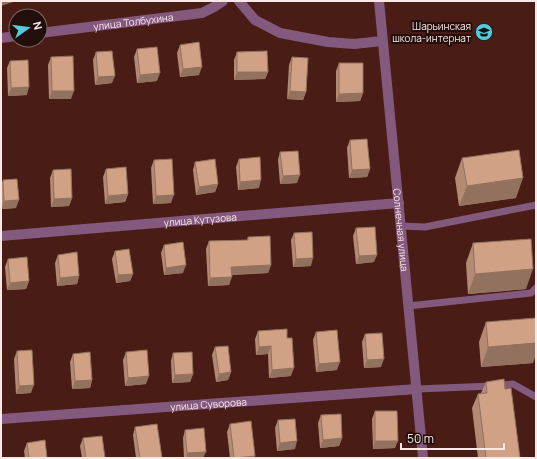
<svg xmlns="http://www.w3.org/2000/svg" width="537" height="459" viewBox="0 0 537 459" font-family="Manrope,sans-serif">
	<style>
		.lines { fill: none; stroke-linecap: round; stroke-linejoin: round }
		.service { stroke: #83597e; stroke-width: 7 }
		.minor { stroke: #83597e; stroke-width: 10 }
		.wall { fill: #b48a73 }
		.shaded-wall { fill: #92715e }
		.building { fill: #d1a186; stroke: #92715e }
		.labels { text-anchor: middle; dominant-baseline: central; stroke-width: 4; stroke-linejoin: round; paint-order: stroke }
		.street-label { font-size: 10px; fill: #fce9e6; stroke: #220e0b }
		.poi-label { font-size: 10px; fill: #fce9e6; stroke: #220e0b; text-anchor: end }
	</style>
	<rect width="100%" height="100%" fill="#491d16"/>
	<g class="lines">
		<!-- service -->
		<g class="service">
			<polyline points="401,226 425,227 536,205"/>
			<polyline points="408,306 531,293 536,288"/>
			<polyline points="417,389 492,386 513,384 536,397"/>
		</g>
		<!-- minor -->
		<g class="minor">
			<polyline points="239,1 255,20 280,33 328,42 354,44 382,41"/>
			<path id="s1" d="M379,1L423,458"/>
			<path id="s2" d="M40,33L202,13L214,7L223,1"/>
			<polyline points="1,38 16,36"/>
			<path id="s3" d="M1,236L399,203"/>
			<path id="s4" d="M1,419L417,389"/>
		</g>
	</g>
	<!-- wall -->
	<g class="wall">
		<polygon points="180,45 199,75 180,77 177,53"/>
		<polygon points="137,49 157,81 137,83 134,57"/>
		<polygon points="96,52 112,83 95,85 93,60"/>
		<polygon points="237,52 268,72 265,79 234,80 234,60"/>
		<polygon points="51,57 71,99 49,99 48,65"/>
		<polygon points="292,57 306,92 303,100 287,99 289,65"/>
		<polygon points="10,61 27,95 8,96 7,68"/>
		<polygon points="339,63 363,93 360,101 336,102 336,71"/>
		<polygon points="350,140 370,169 367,177 349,178 347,148"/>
		<polygon points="280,152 297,183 280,184 278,160"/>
		<polygon points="462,158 516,198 459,206 455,178"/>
		<polygon points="239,159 259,188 238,190 236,167"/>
		<polygon points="154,160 171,203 153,204 151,168"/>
		<polygon points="195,162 218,184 215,192 196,195 193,170"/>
		<polygon points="106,169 128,194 125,202 105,204 103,177"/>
		<polygon points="53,170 72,198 69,206 51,207 50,178"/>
		<polygon points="3,180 16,208 1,209 1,186"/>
		<polygon points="356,228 374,262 356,264 353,236"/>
		<polygon points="294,233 311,266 293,267 291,240"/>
		<polygon points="248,237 271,265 268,273 231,275 229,285 208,286 206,249 209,241 247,240"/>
		<polygon points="473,243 526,289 468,294 466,263"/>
		<polygon points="164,245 183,273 164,275 161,253"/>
		<polygon points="115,251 133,274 130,281 116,283 112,259"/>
		<polygon points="58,255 79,276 77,284 57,286 55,263"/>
		<polygon points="8,259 29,281 26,289 7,290 5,267"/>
		<polygon points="486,322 533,363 481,367 479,342"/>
		<polygon points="258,331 287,338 291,376 269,378 268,354 256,355 255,339"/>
		<polygon points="316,332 337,370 316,372 313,340"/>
		<polygon points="365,334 381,367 364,368 362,342"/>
		<polygon points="215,347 231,372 228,380 216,382 212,355"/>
		<polygon points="17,351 31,393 16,394 14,359"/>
		<polygon points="126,352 146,384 125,386 123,360"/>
		<polygon points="173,353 193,374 190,382 172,383 171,361"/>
		<polygon points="73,354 92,380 90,388 72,389 70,362"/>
		<polygon points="486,382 505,389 520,458 478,458 472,408 478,394 481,393"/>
		<polygon points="375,411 395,448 373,449 372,419"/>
		<polygon points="321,415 342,438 339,446 320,448 318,423"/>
		<polygon points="278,420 295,449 277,451 275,428"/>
		<polygon points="230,424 254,458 230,458 227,432"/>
		<polygon points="135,427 162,458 136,458 133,435"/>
		<polygon points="185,430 203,458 184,458 183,438"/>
		<polygon points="83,438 105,458 82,458 80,446"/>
		<polygon points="27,443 47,458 25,458 24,451"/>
	</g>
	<!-- shaded-wall -->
	<g class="shaded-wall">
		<polygon points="1,1 14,1 13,2 1,6"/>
		<polygon points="202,67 199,75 180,77 183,69"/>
		<polygon points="237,72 268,72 265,79 234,80"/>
		<polygon points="160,73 157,81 137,83 140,75"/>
		<polygon points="115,76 112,83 95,85 98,77"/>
		<polygon points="29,87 27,95 8,96 11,88"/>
		<polygon points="52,91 74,91 71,99 49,99"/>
		<polygon points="290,91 306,92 303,100 287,99"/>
		<polygon points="363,93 360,101 336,102 339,94"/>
		<polygon points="370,169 367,177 349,178 352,170"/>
		<polygon points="300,175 297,183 280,184 283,176"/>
		<polygon points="523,178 516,198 459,206 467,186"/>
		<polygon points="261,180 259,188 238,190 240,182"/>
		<polygon points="218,184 215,192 196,195 199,187"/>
		<polygon points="128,194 125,202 105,204 108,196"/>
		<polygon points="174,195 171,203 153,204 156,196"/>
		<polygon points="72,198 69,206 51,207 54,199"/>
		<polygon points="19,200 16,208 1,209 4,201"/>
		<polygon points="377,255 374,262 356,264 359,256"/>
		<polygon points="313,258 311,266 293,267 296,259"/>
		<polygon points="186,265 183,273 164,275 166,268"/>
		<polygon points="271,265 268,273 228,275 231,267"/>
		<polygon points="533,269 526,289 468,294 475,274"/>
		<polygon points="133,274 130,281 116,283 118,275"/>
		<polygon points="79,276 77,284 57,286 60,278"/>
		<polygon points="232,277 229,285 208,286 210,278"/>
		<polygon points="29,281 26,289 7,290 10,283"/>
		<polygon points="536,343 536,355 533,363 481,367 488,347"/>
		<polygon points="271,346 268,354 256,355 259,347"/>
		<polygon points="384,359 381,367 364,368 367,360"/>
		<polygon points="340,362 337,370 316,372 319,364"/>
		<polygon points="294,368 291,376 269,378 272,370"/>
		<polygon points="231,372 228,380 216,382 219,374"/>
		<polygon points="193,374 190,382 172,383 175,375"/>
		<polygon points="149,376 146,384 125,386 128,378"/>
		<polygon points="92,380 90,388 72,389 75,381"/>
		<polygon points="34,385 31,393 16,394 19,386"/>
		<polygon points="342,438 339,446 320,448 323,440"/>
		<polygon points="297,441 295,449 277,451 280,443"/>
		<polygon points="375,441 398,441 395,448 373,449"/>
		<polygon points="206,452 203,458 186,458 187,453"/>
		<polygon points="255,456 254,458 236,458"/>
	</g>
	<!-- building -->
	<g class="building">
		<polygon points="199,42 202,67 183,69 180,45"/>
		<polygon points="157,47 160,73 140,75 137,49"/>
		<polygon points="112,51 115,76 98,77 96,52"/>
		<polygon points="267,51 268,72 237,72 237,52"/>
		<polygon points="73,56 74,91 52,91 51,57"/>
		<polygon points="292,57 308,58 306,92 290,91"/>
		<polygon points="28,60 29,87 11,88 10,61"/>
		<polygon points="339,63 363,63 363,93 339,94"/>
		<polygon points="367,139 370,169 352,170 350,140"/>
		<polygon points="519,150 523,178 467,186 462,158"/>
		<polygon points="298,151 300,175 283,176 280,152"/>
		<polygon points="260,157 261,180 240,182 239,159"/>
		<polygon points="172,159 174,195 156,196 154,160"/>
		<polygon points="215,159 218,184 199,187 195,162"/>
		<polygon points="126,167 128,194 108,196 106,169"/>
		<polygon points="71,169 72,198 54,199 53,170"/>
		<polygon points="17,179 19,200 4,201 3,180"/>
		<polygon points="375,227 377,255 359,256 356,228"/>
		<polygon points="312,232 313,258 296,259 294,233"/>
		<polygon points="270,236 271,265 231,267 232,277 210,278 209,241 248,240 248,237"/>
		<polygon points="531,239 533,269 475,274 473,243"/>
		<polygon points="183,242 186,265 166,268 164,245"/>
		<polygon points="129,249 133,274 118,275 115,251"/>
		<polygon points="77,252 79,276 60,278 58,255"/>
		<polygon points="27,257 29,281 10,283 8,259"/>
		<polygon points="536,318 536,343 488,347 486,322"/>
		<polygon points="287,329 287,338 292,338 294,368 272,370 271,346 259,347 258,331"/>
		<polygon points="337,330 340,362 319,364 316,332"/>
		<polygon points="382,333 384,359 367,360 365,334"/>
		<polygon points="228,346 231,372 219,374 215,347"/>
		<polygon points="32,350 34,385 19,386 17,351"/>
		<polygon points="147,350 149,376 128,378 126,352"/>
		<polygon points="90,352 92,380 75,381 73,354"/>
		<polygon points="192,352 193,374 175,375 173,353"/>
		<polygon points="504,379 505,389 511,388 520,458 486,458 478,394 487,393 486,382"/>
		<polygon points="375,411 397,411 398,441 375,441"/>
		<polygon points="341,414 342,438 323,440 321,415"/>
		<polygon points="295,419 297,441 280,443 278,420"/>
		<polygon points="251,421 255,456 234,458 230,424"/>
		<polygon points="157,424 162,458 140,458 135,427"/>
		<polygon points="204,428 206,452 187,453 185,430"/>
		<polygon points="102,436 105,458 86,458 83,438"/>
		<polygon points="45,440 47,458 29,458 27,443"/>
	</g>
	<!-- icons -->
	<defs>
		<symbol id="school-disc" viewBox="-11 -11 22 22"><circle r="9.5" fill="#54cade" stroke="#220e0b"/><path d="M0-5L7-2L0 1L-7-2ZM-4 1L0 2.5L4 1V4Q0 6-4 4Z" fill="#111"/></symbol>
	</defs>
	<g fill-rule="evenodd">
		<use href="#school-disc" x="474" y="22" width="20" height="20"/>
	</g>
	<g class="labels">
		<!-- street labels -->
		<g class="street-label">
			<text stroke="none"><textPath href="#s2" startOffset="94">улица Толбухина</textPath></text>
			<text stroke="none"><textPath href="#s3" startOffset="200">улица Кутузова</textPath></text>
			<text stroke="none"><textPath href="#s1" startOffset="230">Солнечная улица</textPath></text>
			<text stroke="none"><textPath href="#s4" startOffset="208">улица Суворова</textPath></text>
		</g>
		<!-- poi labels -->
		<g class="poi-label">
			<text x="471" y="26">Шарьинская<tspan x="471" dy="12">школа-интернат</tspan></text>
		</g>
	</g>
	<!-- border -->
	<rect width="537" height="459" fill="none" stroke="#fce9e6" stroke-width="4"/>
	<!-- north arrow -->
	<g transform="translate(28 28) rotate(76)"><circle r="19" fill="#220e0b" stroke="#796663"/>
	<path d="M0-3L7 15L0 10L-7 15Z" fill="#54cade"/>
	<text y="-6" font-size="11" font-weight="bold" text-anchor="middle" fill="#fce9e6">N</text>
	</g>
	<!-- scale -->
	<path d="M401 443v6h103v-6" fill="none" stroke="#fce9e6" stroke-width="2"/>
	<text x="407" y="443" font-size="12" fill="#fce9e6" stroke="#220e0b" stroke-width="3" paint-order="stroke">50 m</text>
</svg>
